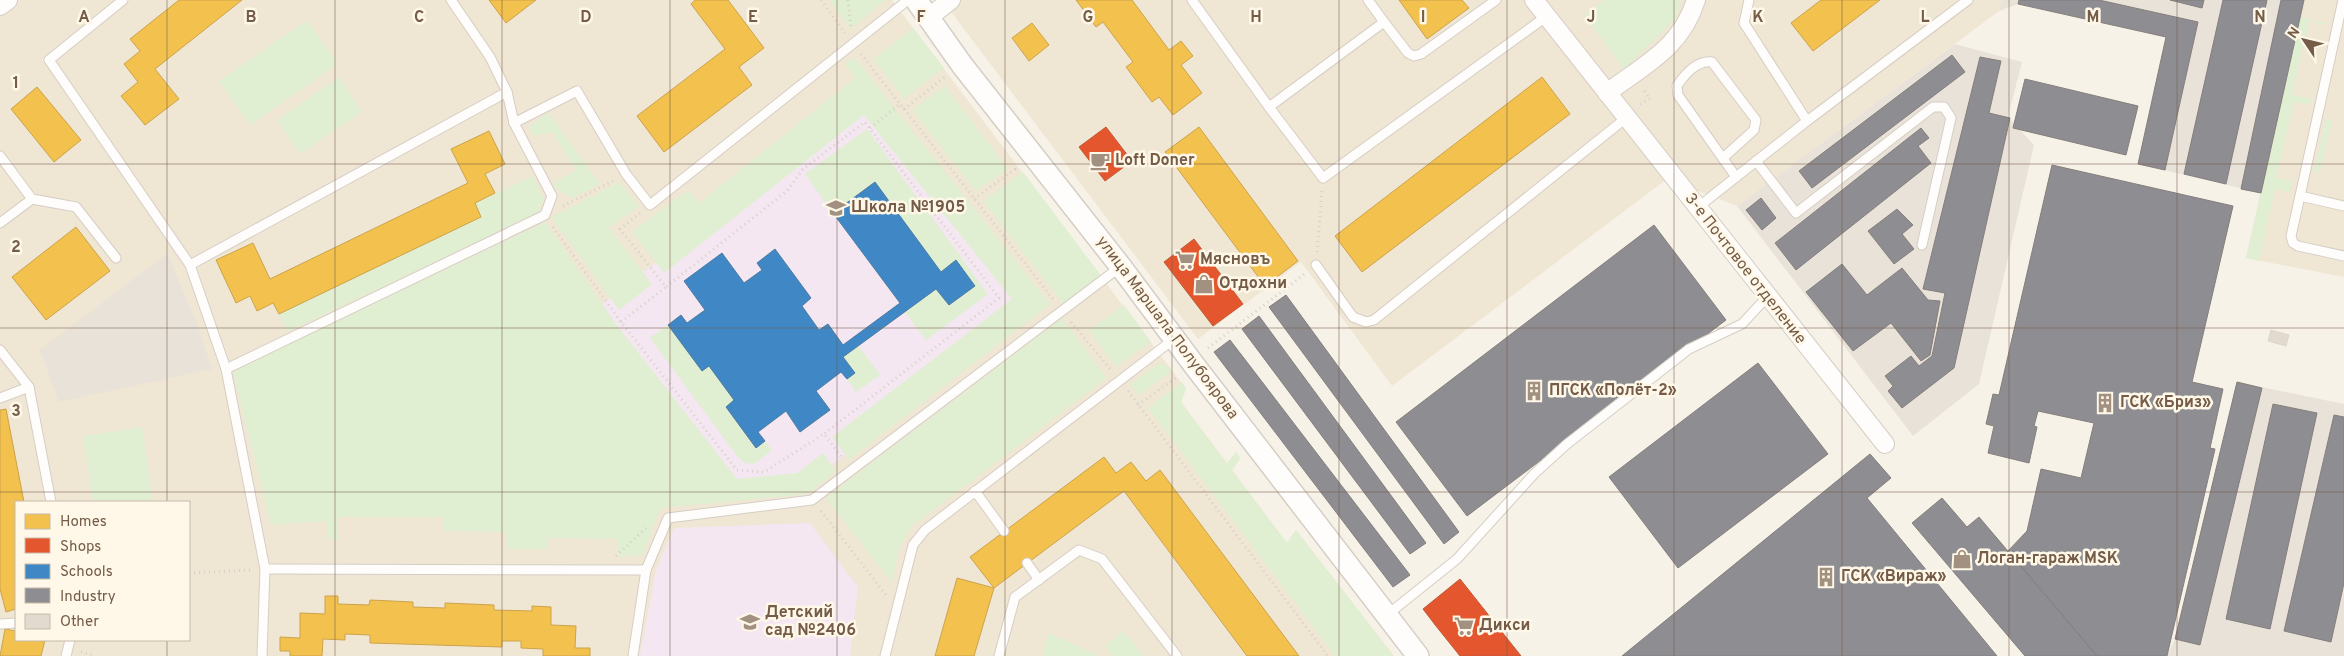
<svg xmlns="http://www.w3.org/2000/svg" width="2344" height="656" viewBox="0 0 2344 656" font-family="Overpass,sans-serif">
	<style>
		.residential { fill: #f0e6d4; fill-rule: evenodd }
		.industrial { fill: #e9e2d9 }
		.education { fill: #f4e7f1 }
		.green { fill: #e0eed2 }
		.homes { fill: #f2c14e; stroke: #cca34c }
		.shops { fill: #e4572e; stroke: #c25836 }
		.schools { fill: #3f88c5; stroke: #4f7ba0 }
		.industry { fill: #8d8d92; stroke: #867e7c }
		.building { fill: #e3dacf; stroke: #dfd5c9 }
		.lines { fill: none; stroke-linecap: round; stroke-linejoin: round }
		.service-casing { stroke: #d5cec5; stroke-width: 11 }
		.minor-casing { stroke: #d5cec5; stroke-width: 20 }
		.tertiary-casing { stroke: #d5cec5; stroke-width: 24 }
		.path { stroke: #d7d0c9; stroke-width: 3; stroke-dasharray: 1 4; stroke-linecap: butt }
		.service { stroke: #fefdfb; stroke-width: 9 }
		.minor { stroke: #fefdfb; stroke-width: 18 }
		.tertiary { stroke: #fefdfb; stroke-width: 21 }
		.grid { fill: none; stroke: #745c48; stroke-width: 1; stroke-opacity: 0.55 }
		.labels { text-anchor: middle; dominant-baseline: central; stroke-width: 5; stroke-linejoin: round; paint-order: stroke }
		.poi-label { font-size: 16px; font-weight: bold; fill: #745c48; stroke: #fff8e8; text-anchor: start }
		.street-label { font-size: 16px; fill: #745c48; stroke: #fff8e8 }
		.grid-label { font-size: 16px; text-anchor: middle; font-weight: bold; fill: #745c48; stroke: #fff8e8; stroke-width: 5; stroke-linejoin: round; paint-order: stroke }
	</style>
	<rect width="100%" height="100%" fill="#f7f2e7"/>
	<!-- residential -->
	<g class="residential">
		<path d="M0,0H892L1186,389L1181,402L1227,463L1236,452L1240,458L1232,470L1287,543L1296,530L1394,656H0ZM16,502H189V640H16Z"/>
		<polygon points="942,0 2002,0 1999,11 1737,206 1667,179 1392,386 1301,262 1198,339"/>
		<polygon points="2304,0 2344,0 2344,277 2246,258"/>
	</g>
	<!-- industrial -->
	<g class="industrial">
		<polygon points="2002,0 2304,0 2261,193 2138,164 2166,37 2018,4 1999,11"/>
		<polygon points="1955,44 2022,62 2008,117 2034,145 1979,384 1913,436 1737,206"/>
		<polygon points="167,254 197,324 212,369 59,402 40,350"/>
		<polygon points="2237,382 2344,404 2344,656 2167,656 2175,639"/>
	</g>
	<!-- education -->
	<g class="education">
		<polygon points="861,101 1030,315 803,487 661,493 590,314"/>
		<polygon points="810,523 858,587 850,656 640,656 656,570 674,528"/>
	</g>
	<!-- green -->
	<g class="green">
		<polygon points="829,0 885,0 851,29"/>
		<polygon points="1604,0 1681,0 1677,17 1624,69 1584,15"/>
		<polygon points="2300,17 2328,23 2328,25 2309,21 2292,95 2311,99 2310,105 2294,102 2276,178 2293,181 2290,192 2275,189 2259,261 2246,258"/>
		<polygon points="307,20 338,64 250,125 219,81"/>
		<polygon points="913,28 944,68 904,99 873,59"/>
		<polygon points="854,57 1050,304 849,460 832,437 1012,299 864,115 664,273 632,232 688,190 699,203 855,78 845,64"/>
		<polygon points="339,77 362,112 300,154 277,120"/>
		<polygon points="945,86 1008,169 976,191 912,110"/>
		<polygon points="548,112 600,184 572,198 551,185 576,170 552,132 533,136 529,127"/>
		<polygon points="2326,119 2332,120 2320,172 2314,171"/>
		<polygon points="867,129 988,294 926,340 905,312 936,289 949,305 975,286 956,261 941,272 875,182 833,213 805,174"/>
		<polygon points="1023,172 1102,277 1064,305 983,201"/>
		<polygon points="533,176 544,199 537,213 287,332 279,314 481,217 475,203"/>
		<polygon points="620,182 639,206 609,228 652,284 619,310 551,217"/>
		<polygon points="545,222 619,328 737,479 797,473 823,453 836,471 808,494 660,508 643,555 617,557 617,539 548,538 547,549 507,549 506,532 445,531 442,517 337,517 337,540 328,539 326,521 271,525 233,371"/>
		<polygon points="1124,305 1151,342 1116,367 1089,330"/>
		<polygon points="1062,318 1107,378 911,527 899,548 892,583 826,498"/>
		<polygon points="668,325 702,370 709,366 734,400 726,407 756,448 765,441 772,450 754,464 745,463 737,456 650,338"/>
		<polygon points="859,346 880,375 856,392 847,379 854,373 843,357"/>
		<polygon points="1158,364 1166,365 1172,370 1139,396 1130,384"/>
		<polygon points="1182,382 1186,389 1181,402 1227,464 1236,452 1240,458 1232,470 1287,543 1296,530 1393,655 1392,656 1335,656 1148,408"/>
		<polygon points="142,427 153,502 93,502 83,436"/>
		<polygon points="1124,631 1144,656 1113,656 1105,646"/>
		<polygon points="1049,633 1100,656 1042,656"/>
	</g>
	<!-- homes -->
	<g class="homes">
		<polygon points="179,0 242,0 155,69 179,99 145,125 121,96 138,82 124,64 140,51 130,39"/>
		<polygon points="489,0 536,0 506,23"/>
		<polygon points="695,0 728,0 764,48 739,67 752,85 664,152 637,116 725,49 691,4"/>
		<polygon points="1076,0 1132,0 1169,50 1181,41 1193,56 1181,65 1202,93 1173,115 1159,97 1152,102 1126,67 1133,62 1103,22 1096,27"/>
		<polygon points="1399,0 1462,0 1469,8 1427,39"/>
		<polygon points="1821,0 1880,0 1813,51 1791,23"/>
		<polygon points="1032,23 1049,45 1029,61 1012,38"/>
		<polygon points="1542,77 1570,114 1362,272 1335,236"/>
		<polygon points="37,87 81,140 54,162 11,109"/>
		<polygon points="1199,127 1298,261 1265,286 1165,152"/>
		<polygon points="489,131 505,164 485,174 495,193 475,203 481,217 279,314 273,303 257,311 250,296 236,303 216,260 253,243 270,279 468,183 451,149"/>
		<polygon points="76,227 110,271 46,320 12,277"/>
		<polygon points="6,409 24,502 16,502 16,609 6,612 0,589 0,410"/>
		<polygon points="1104,457 1116,473 1131,462 1146,481 1160,470 1299,656 1247,656 1124,491 994,588 970,557"/>
		<polygon points="957,578 994,588 974,656 935,656"/>
		<polygon points="325,596 338,596 338,604 369,605 370,600 413,602 413,607 445,608 445,603 494,605 494,610 532,611 532,606 551,607 551,625 576,626 575,648 590,648 590,656 543,656 543,649 521,648 521,641 502,641 502,647 370,643 370,635 345,634 345,640 323,639 322,656 290,656 290,651 280,651 280,637 300,638 300,613 325,614"/>
		<polygon points="5,629 16,631 16,640 45,640 41,656 0,656"/>
	</g>
	<!-- shops -->
	<g class="shops">
		<polygon points="1106,127 1132,161 1105,181 1079,147"/>
		<polygon points="1194,239 1243,304 1213,326 1164,262"/>
		<polygon points="1460,579 1521,656 1460,656 1436,626 1423,609"/>
	</g>
	<!-- schools -->
	<polygon class="schools" points="875,182 941,272 956,260 975,286 949,305 936,289 843,357 855,373 847,379 841,372 816,391 830,410 800,432 786,411 758,432 765,441 756,448 726,407 734,400 709,366 702,371 668,325 681,315 687,323 705,310 684,281 722,253 744,283 762,270 757,263 775,249 811,298 802,306 819,330 828,324 843,345 900,303 833,213"/>
	<!-- industry -->
	<g class="industry">
		<polygon points="2019,0 2099,0 2198,22 2165,170 2138,164 2166,37 2018,4"/>
		<polygon points="2170,0 2204,0 2202,8"/>
		<polygon points="2223,0 2267,0 2226,184 2184,174"/>
		<polygon points="2281,0 2304,0 2261,193 2241,189"/>
		<polygon points="1952,55 1965,72 1812,188 1799,171"/>
		<polygon points="1980,57 2001,61 1989,113 2010,118 1954,368 1902,408 1888,391 1893,386 1885,376 1911,356 1919,366 1932,356 1945,293 1923,289"/>
		<polygon points="2025,79 2138,106 2126,155 2013,128"/>
		<polygon points="1921,128 1929,138 1918,146 1931,163 1796,270 1775,243"/>
		<polygon points="2052,165 2233,206 2192,382 2223,389 2210,448 2215,449 2167,656 2097,656 2008,551 2027,531 2041,469 2081,478 2094,423 2038,411 2034,426 2037,427 2029,463 1988,453 1994,426 1986,424 1993,394 1999,395"/>
		<polygon points="1761,198 1776,218 1762,230 1746,210"/>
		<polygon points="1897,209 1913,225 1902,234 1914,249 1894,264 1868,231"/>
		<polygon points="1654,225 1726,320 1467,516 1396,422"/>
		<polygon points="1842,264 1867,295 1902,268 1928,300 1940,301 1930,355 1921,361 1891,323 1853,351 1806,292"/>
		<polygon points="1286,295 1459,532 1444,544 1269,307"/>
		<polygon points="1259,316 1426,543 1410,554 1242,329"/>
		<polygon points="1230,340 1410,575 1393,587 1214,352"/>
		<polygon points="1758,363 1828,454 1678,568 1609,477"/>
		<polygon points="2237,382 2262,388 2200,645 2175,639"/>
		<polygon points="2273,404 2317,413 2270,629 2226,619"/>
		<polygon points="2334,415 2344,417 2344,583 2331,642 2284,631"/>
		<polygon points="1870,454 1891,478 1867,498 1997,656 1622,656"/>
		<polygon points="1942,498 1967,527 1979,517 2097,656 2025,656 1912,523"/>
	</g>
	<!-- building -->
	<polygon class="building" points="2271,330 2289,335 2286,346 2268,341"/>
	<g class="lines">
		<defs>
			<g id="service">
				<polyline points="123,0 49,60 190,265 226,369 265,569 262,656"/>
				<polyline points="1192,0 1269,107"/>
				<polyline points="1368,0 1384,22"/>
				<polyline points="1496,0 1421,54 1414,56 1408,53 1384,22 1269,107 1323,178 1547,16"/>
				<polyline points="2343,0 2300,196 2344,206"/>
				<polyline points="1807,121 1968,0"/>
				<polyline points="514,123 577,91 626,174 650,205 908,0"/>
				<polyline points="0,156 32,199 76,207 116,258"/>
				<path d="M1723,158L1754,130L1756,120L1712,62C1697,60 1685,74 1677,86L1678,95L1736,177"/>
				<polyline points="1756,161 1796,213 1933,107 1944,107 1951,118 1922,245"/>
				<polyline points="2300,196 2291,236 2293,243 2298,246 2344,256"/>
				<polyline points="1697,208 1807,121 1744,23 1749,0"/>
				<polyline points="0,223 32,199"/>
				<polyline points="190,265 507,92"/>
				<polyline points="1316,265 1353,317 1366,322 1374,320 1626,118"/>
				<polyline points="0,350 29,387 51,502"/>
				<polyline points="226,369 545,215 552,196 514,123 507,92 490,57 451,0"/>
				<polyline points="0,398 29,387"/>
				<polyline points="975,491 1004,531"/>
				<polyline points="1027,563 1039,580"/>
				<polyline points="265,569 646,570"/>
				<polyline points="1387,615 1457,559 1534,474 1567,444 1689,349 1742,324 1767,297"/>
				<polyline points="0,624 16,623"/>
				<polyline points="66,656 70,640"/>
				<polyline points="633,656 646,570 668,518 812,500 1120,267"/>
				<polyline points="885,656 913,545 925,530 1174,339"/>
				<polyline points="999,656 1015,597 1079,550 1102,559 1177,656"/>
			</g>
			<g id="minor">
				<polyline points="1534,0 1885,444"/>
				<polyline points="0,6 8,0"/>
				<polyline points="928,18 951,0"/>
				<path d="M1607,93C1645,64 1681,48 1696,0"/>
			</g>
			<polyline id="tertiary" points="916,0 962,65 1121,267 1194,365 1418,656"/>
		</defs>
		<!-- service casing -->
		<use href="#service" class="service-casing"/>
		<!-- minor casing -->
		<use href="#minor" class="minor-casing"/>
		<!-- tertiary casing -->
		<use href="#tertiary" class="tertiary-casing"/>
		<!-- path -->
		<g class="path">
			<polyline points="821,0 845,33"/>
			<polyline points="848,0 851,27"/>
			<polyline points="861,54 1053,299"/>
			<polyline points="1640,104 1650,99 1643,89"/>
			<polyline points="904,109 945,77"/>
			<polyline points="870,128 900,104"/>
			<polyline points="974,199 1015,169 1014,168"/>
			<polyline points="563,206 613,181"/>
			<polyline points="640,213 620,229 666,287 787,191 803,169 865,122 999,298 824,434"/>
			<polyline points="553,227 621,322 737,470 764,472 824,434 843,459"/>
			<polyline points="1317,252 1322,191"/>
			<polyline points="621,322 666,287"/>
			<polyline points="1071,322 1112,371"/>
			<polyline points="1208,348 1306,273"/>
			<polyline points="1128,391 1328,656"/>
			<polyline points="1138,405 1177,377"/>
			<polyline points="821,511 886,595"/>
			<polyline points="616,556 646,528"/>
			<polyline points="189,573 251,570"/>
			<polyline points="81,652 95,656"/>
		</g>
		<!-- service -->
		<use href="#service" class="service"/>
		<!-- minor -->
		<use href="#minor" class="minor"/>
		<!-- tertiary -->
		<use href="#tertiary" class="tertiary"/>
	</g>
	<!-- grid -->
	<path class="grid" d="M167,0V502M335,0V656M502,0V656M670,0V656M837,0V656M1005,0V656M1172,0V656M1339,0V656M1507,0V656M1674,0V656M1842,0V656M2009,0V656M2177,0V656M0,164H2344M0,328H2344M0,492H2344M167,640V656"/>
	<!-- icons -->
	<defs>
		<symbol id="cafe-bare" viewBox="-9 -9 18 18"><path d="M-5.5-4.5H6V0H3Q3 3.5 0 3.5H-2.5Q-5.5 3.5-5.5 0ZM3-3.2v2h1.7v-2ZM-6 4.5H4V6H-6Z" fill="#a29080" stroke="#fff8e8" stroke-width="2.5" paint-order="stroke"/></symbol>
		<symbol id="school-bare" viewBox="-9 -9 18 18"><path d="M0-5L7-2L0 1L-7-2ZM-4 1L0 2.5L4 1V4Q0 6-4 4Z" fill="#a29080" stroke="#fff8e8" stroke-width="2.5" paint-order="stroke"/></symbol>
		<symbol id="supermarket-bare" viewBox="-9 -9 18 18"><path d="M-6-5.5h2.5l.6 2H6L4.5 2H-2.5L-4.4-4H-6ZM-1.5 3.2a1.3 1.3 0 1 0 .1 0ZM3 3.2a1.3 1.3 0 1 0 .1 0Z" fill="#a29080" stroke="#fff8e8" stroke-width="2.5" paint-order="stroke"/></symbol>
		<symbol id="shop-bare" viewBox="-9 -9 18 18"><path d="M-5-2.5h2.3a2.7 3.5 0 0 1 5.4 0H5L5.5 6h-11ZM-1.5-2.5h3a1.5 2.3 0 0 0-3 0Z" fill="#a29080" stroke="#fff8e8" stroke-width="2.5" paint-order="stroke"/></symbol>
		<symbol id="building-bare" viewBox="-9 -9 18 18"><path d="M-4-6H4V6H1V3H-1V6H-4ZM-2.5-4.3h1.7v1.8h-1.7ZM.8-4.3h1.7v1.8H.8ZM-2.5-1h1.7V.8h-1.7ZM.8-1h1.7V.8H.8Z" fill="#a29080" stroke="#fff8e8" stroke-width="2.5" paint-order="stroke"/></symbol>
	</defs>
	<g fill-rule="evenodd">
		<use href="#cafe-bare" x="1086" y="147" width="28" height="28"/>
		<use href="#school-bare" x="822" y="194" width="28" height="28"/>
		<use href="#supermarket-bare" x="1171" y="246" width="28" height="28"/>
		<use href="#shop-bare" x="1190" y="270" width="28" height="28"/>
		<use href="#building-bare" x="1520" y="377" width="28" height="28"/>
		<use href="#building-bare" x="2091" y="389" width="28" height="28"/>
		<use href="#shop-bare" x="1948" y="545" width="28" height="28"/>
		<use href="#building-bare" x="1812" y="563" width="28" height="28"/>
		<use href="#school-bare" x="736" y="608" width="28" height="28"/>
		<use href="#supermarket-bare" x="1450" y="612" width="28" height="28"/>
	</g>
	<g class="labels">
		<!-- poi labels -->
		<g class="poi-label">
			<text x="1115" y="161">Loft Doner</text>
			<text x="851" y="208">Школа №1905</text>
			<text x="1200" y="260">Мясновъ</text>
			<text x="1219" y="284">Отдохни</text>
			<text x="1549" y="391">ПГСК «Полёт-2»</text>
			<text x="2120" y="403">ГСК «Бриз»</text>
			<text x="1977" y="559">Логан-гараж MSK</text>
			<text x="1841" y="577">ГСК «Вираж»</text>
			<text x="765" y="613">Детский<tspan x="765" dy="18">сад №2406</tspan></text>
			<text x="1479" y="626">Дикси</text>
		</g>
		<!-- street labels -->
		<g class="street-label">
			<text transform="translate(1745 269) rotate(52)">3-е Почтовое отделение</text>
			<text transform="translate(1167 328) rotate(53)">улица Маршала Полубоярова</text>
		</g>
	</g>
	<g class="grid-label">
		<text x="84" y="22">A</text>
		<text x="251" y="22">B</text>
		<text x="419" y="22">C</text>
		<text x="586" y="22">D</text>
		<text x="753" y="22">E</text>
		<text x="921" y="22">F</text>
		<text x="1088" y="22">G</text>
		<text x="1256" y="22">H</text>
		<text x="1423" y="22">I</text>
		<text x="1591" y="22">J</text>
		<text x="1758" y="22">K</text>
		<text x="1925" y="22">L</text>
		<text x="2093" y="22">M</text>
		<text x="2260" y="22">N</text>
		<text x="16" y="88">1</text>
		<text x="16" y="252">2</text>
		<text x="16" y="416">3</text>
	</g>
	<!-- legend -->
	<rect x="15" y="501" width="175" height="140" fill="#fff8e8" stroke="#c7baa8"/>
	<rect x="25" y="514" width="25" height="15" fill="#f2c14e" stroke="#c7baa8"/>
	<text x="60" y="526" font-size="15" fill="#745c48">Homes</text>
	<rect x="25" y="538" width="25" height="15" fill="#e4572e" stroke="#c7baa8"/>
	<text x="60" y="551" font-size="15" fill="#745c48">Shops</text>
	<rect x="25" y="564" width="25" height="15" fill="#3f88c5" stroke="#c7baa8"/>
	<text x="60" y="576" font-size="15" fill="#745c48">Schools</text>
	<rect x="25" y="588" width="25" height="15" fill="#8d8d92" stroke="#c7baa8"/>
	<text x="60" y="601" font-size="15" fill="#745c48">Industry</text>
	<rect x="25" y="614" width="25" height="15" fill="#e3dacf" stroke="#c7baa8"/>
	<text x="60" y="626" font-size="15" fill="#745c48">Other</text>
	<!-- north arrow -->
	<g transform="translate(2304 40) rotate(305)" stroke="#fff8e8" stroke-width="4" paint-order="stroke">
	<path d="M0-4L9 19L0 12L-9 19Z" fill="#745c48"/>
	<text y="-8" font-size="14" font-weight="bold" text-anchor="middle" fill="#745c48">N</text>
	</g>
</svg>
